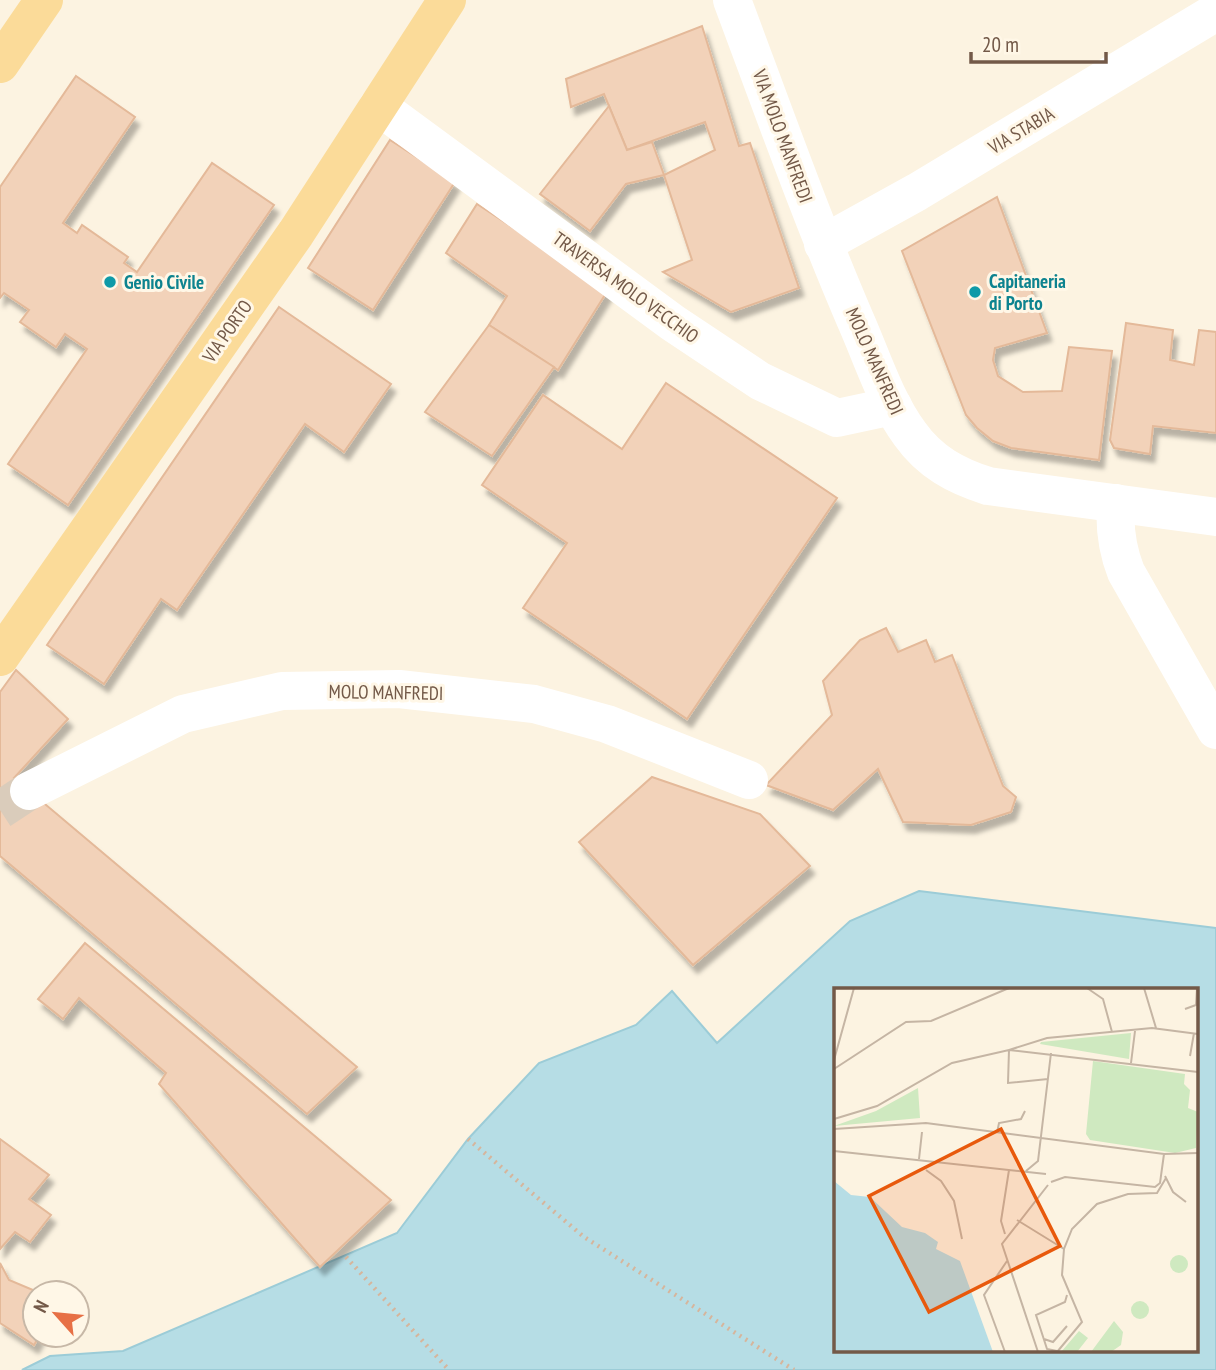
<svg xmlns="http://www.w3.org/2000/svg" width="1216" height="1370" viewBox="0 0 1216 1370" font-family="'PT Sans Narrow',sans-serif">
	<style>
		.water { fill: #b6dde5; stroke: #9cccd7; stroke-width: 2; fill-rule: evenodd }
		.building { fill: #f2d2b9; stroke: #e4b999; stroke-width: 2; filter: url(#shadow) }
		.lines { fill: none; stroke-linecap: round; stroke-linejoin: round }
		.minor-tunnel { stroke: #daccbb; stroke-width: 38; stroke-dasharray: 38 19; stroke-linecap: butt }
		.path { stroke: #d6b59c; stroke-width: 4.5; stroke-dasharray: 2 5; stroke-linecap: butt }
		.minor { stroke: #fff; stroke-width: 38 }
		.major { stroke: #fbdb99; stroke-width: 38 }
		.culture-dot { fill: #0f9aa8; stroke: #fff7e7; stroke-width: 2.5 }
		.labels { text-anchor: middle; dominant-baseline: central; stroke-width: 6; stroke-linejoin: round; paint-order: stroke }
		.street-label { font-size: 19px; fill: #735948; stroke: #fff7e7 }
		.culture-label { font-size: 19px; font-weight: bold; fill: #0d838f; stroke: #fff7e7; text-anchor: start }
		.inset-road { fill: none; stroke: #c5b5a4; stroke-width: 2 }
		.view { fill: #e8590c; fill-opacity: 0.15; stroke: #e8590c; stroke-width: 3.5 }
		.inset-edge { fill: none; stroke: #735948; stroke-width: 3.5 }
	</style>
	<defs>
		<filter id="shadow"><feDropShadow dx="4.5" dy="8" stdDeviation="2" flood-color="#0004"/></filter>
	</defs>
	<rect width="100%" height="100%" fill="#fcf3e1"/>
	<!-- water -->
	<path class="water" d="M919,891L1216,928V1370H22L50,1356L123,1351L397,1233L468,1139L539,1063L636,1025L672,991L717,1043L850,921ZM836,990H1197V1351H836Z"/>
	<!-- building -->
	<g class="building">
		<polygon points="702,26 739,146 750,143 799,288 731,312 663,272 692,260 664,175 715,150 705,122 627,150 604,94 571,107 566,79"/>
		<polygon points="76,76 135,117 63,223 77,233 82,225 128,257 124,263 137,272 212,163 274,205 68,505 8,464 87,349 65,334 56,347 20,322 29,310 4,293 0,298 0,187"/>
		<polygon points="609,106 627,150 652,142 664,175 626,184 590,231 540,194"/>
		<polygon points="390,140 455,182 373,310 308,268"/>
		<polygon points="997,197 1047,333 995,348 993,360 998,376 1023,392 1062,391 1069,347 1112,351 1099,460 1011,448 993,441 977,428 966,415 902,251"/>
		<polygon points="477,204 608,290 558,370 489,325 507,296 446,253"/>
		<polygon points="279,307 391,384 344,452 305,424 177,610 161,599 104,684 47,645"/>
		<polygon points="1126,323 1173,330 1170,360 1194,365 1199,330 1216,332 1216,433 1153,426 1150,454 1114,448 1110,440"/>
		<polygon points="489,325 554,367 492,456 425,412"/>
		<polygon points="666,383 837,498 687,719 523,608 567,543 482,485 543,395 622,449"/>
		<polygon points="886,628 898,652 926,640 935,662 952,655 1003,786 1016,797 1011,812 971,825 903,822 878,769 833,810 766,785 832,715 823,681 860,640"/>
		<polygon points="16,670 68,719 14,778 357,1067 307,1114 0,856 0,692"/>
		<polygon points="652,777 760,814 810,866 693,965 579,842"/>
		<polygon points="85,943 391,1200 320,1267 159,1084 166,1073 79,998 63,1019 38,999"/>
		<polygon points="0,1139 49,1175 29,1199 51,1215 30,1242 15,1232 0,1249"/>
		<polygon points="0,1263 9,1280 40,1293 35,1293 35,1335 40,1335 34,1345 0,1323"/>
	</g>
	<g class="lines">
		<!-- minor-tunnel -->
		<polyline class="minor-tunnel" points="0,810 29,791"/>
		<!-- path -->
		<g class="path">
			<polyline points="468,1139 584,1237 794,1370"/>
			<polyline points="346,1257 449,1370"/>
		</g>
		<!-- minor -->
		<g class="minor">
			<path d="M732,0C772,107 810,214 855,319C872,357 885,400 910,434C930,462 956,476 988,486L1216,517"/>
			<polyline points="378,106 673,323 760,381 837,418 893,406"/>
			<polyline points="823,244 917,192 1216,12"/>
			<path d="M1116,503C1114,528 1117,549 1126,572L1216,730"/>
			<polyline points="29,791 183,714 282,691 399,689 534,704 607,724 749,780"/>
		</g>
		<!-- major -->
		<g class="major">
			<polyline points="0,64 44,0"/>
			<polyline points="0,657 296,233 447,0"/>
		</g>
	</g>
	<!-- markers -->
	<g class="culture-dot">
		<circle cx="110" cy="282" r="7"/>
		<circle cx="975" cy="292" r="7"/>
	</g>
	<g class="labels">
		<!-- street labels -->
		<g class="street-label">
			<text transform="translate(1021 130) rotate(-31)">VIA STABIA</text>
			<text transform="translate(783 136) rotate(70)">VIA MOLO MANFREDI</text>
			<text transform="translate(626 287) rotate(36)">TRAVERSA MOLO VECCHIO</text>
			<text transform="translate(227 331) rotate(-55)">VIA PORTO</text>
			<text transform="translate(875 361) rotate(66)">MOLO MANFREDI</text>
			<text transform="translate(386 692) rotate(1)">MOLO MANFREDI</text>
		</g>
		<!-- culture labels -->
		<g class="culture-label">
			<text x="989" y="281">Capitaneria<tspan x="989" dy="22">di Porto</tspan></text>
			<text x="124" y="282">Genio Civile</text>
		</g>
	</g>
	<!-- overview -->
	<g transform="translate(834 988)">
		<rect width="364" height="364" fill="#fcf3e1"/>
		<path d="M297,45L295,71L206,56L207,54ZM259,73L351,86L350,96L356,102L354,120L364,124L362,160L341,165L256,152L252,146ZM84,100L86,130L0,138L42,123ZM336 276a9 9 0 1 1 18 0a9 9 0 1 1-18 0ZM297 322a9 9 0 1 1 18 0a9 9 0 1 1-18 0ZM280,333L289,344L287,357L277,364H257ZM245,343L254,350L243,364H227Z" fill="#cfe9c0"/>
		<path d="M0,193L17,207L36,209L68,239L91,245L104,254L102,261L126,273L159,364H0Z" fill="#b6dde5"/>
		<path class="inset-road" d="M253,0L269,11L278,44M310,0L322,40M351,21L362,17L363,0M356,68L360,45M0,72L20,0M297,75L301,43M0,81L72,34L97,33L175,0M214,91L174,95L175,62L213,50L318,40L364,46M0,131L43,118L118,75L175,62L364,84M0,141L92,135L330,166L364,165M163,145L165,135L187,131L191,123M0,163L212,186M85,171L88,144M92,182L107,193L120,213L128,251M192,183L204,173L217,65M331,188L339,204L352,214M217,194L231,189L321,199L326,195L330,166M183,232L230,261M171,246L167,233L175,182M210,351L219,354L233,338M223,363L213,361L202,327L231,314L233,307M171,364L150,307L173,273M204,364L168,256L214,197M223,364L248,334L228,287L230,261L238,241L263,216L294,206L323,205L332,190"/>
		<path class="view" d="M167,141L226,258L95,324L35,208Z"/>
		<rect width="364" height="364" class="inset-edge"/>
	</g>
	<!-- north arrow -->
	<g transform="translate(56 1314) rotate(297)"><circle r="33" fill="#fff7e7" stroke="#c7b8a7" stroke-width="2"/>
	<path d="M0-5L12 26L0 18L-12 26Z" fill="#e77045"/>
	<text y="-10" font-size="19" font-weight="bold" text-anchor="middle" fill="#735948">N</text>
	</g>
	<!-- scale -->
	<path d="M971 52v10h135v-10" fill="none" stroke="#735948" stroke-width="3.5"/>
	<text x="982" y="52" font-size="21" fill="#735948" stroke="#fff7e7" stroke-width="5" paint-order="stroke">20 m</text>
</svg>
